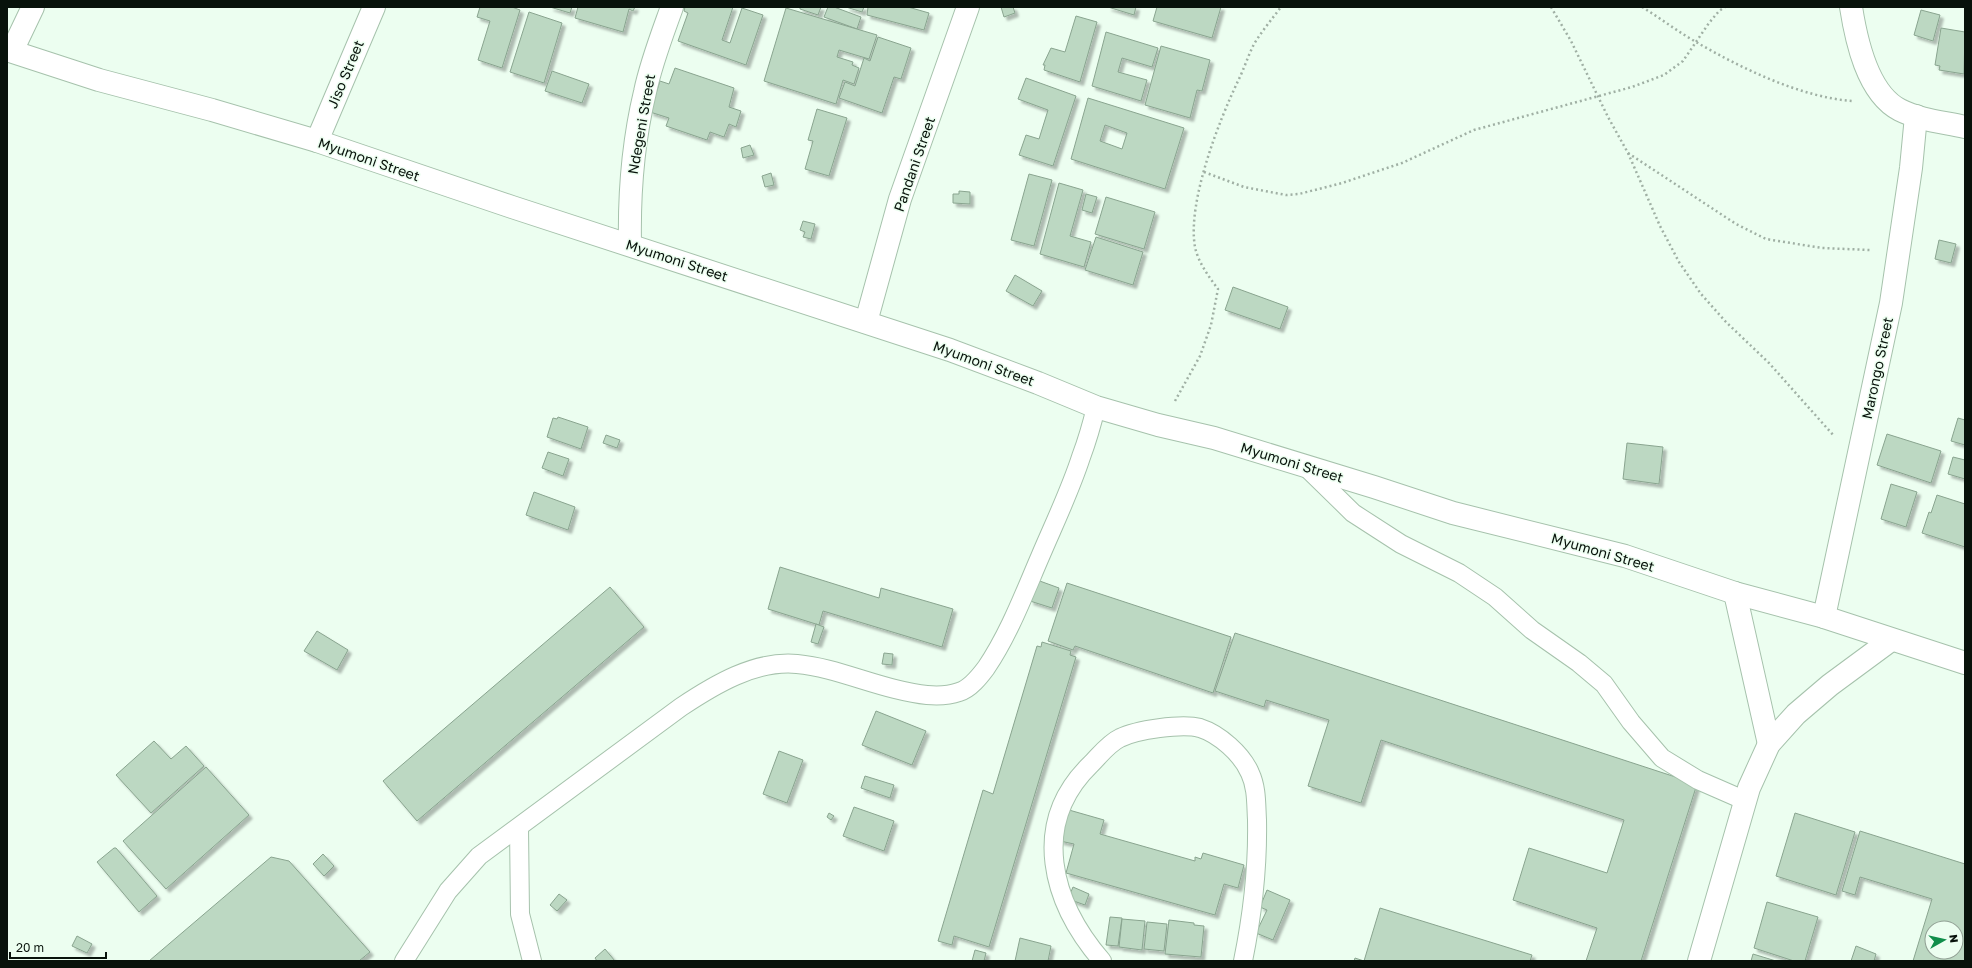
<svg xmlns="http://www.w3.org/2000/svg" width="1972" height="968" viewBox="0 0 1972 968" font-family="'Golos Text',sans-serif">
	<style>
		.building { fill: #bcd8c2; stroke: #89a48f; fill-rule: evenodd; filter: url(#shadow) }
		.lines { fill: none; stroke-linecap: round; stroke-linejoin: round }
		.lane-casing { stroke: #a6c2ac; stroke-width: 20 }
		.street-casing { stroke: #a6c2ac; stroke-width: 24 }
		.path { stroke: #a0b0a4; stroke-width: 2.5; stroke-dasharray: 2 3; stroke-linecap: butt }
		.lane { stroke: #fff; stroke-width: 18 }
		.street { stroke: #fff; stroke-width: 22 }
		.labels { text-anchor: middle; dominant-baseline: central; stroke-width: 3; stroke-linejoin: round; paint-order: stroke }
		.street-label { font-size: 14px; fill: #08120b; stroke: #ecfef0 }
	</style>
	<defs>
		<filter id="shadow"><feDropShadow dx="3.5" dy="3.5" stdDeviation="1" flood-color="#0004"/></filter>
	</defs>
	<rect width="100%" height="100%" fill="#ecfef0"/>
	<!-- building -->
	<g class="building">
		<polygon points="480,7 512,7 520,10 502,68 478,60 490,21 477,17"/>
		<polygon points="550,7 572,7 570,13"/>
		<polygon points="578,7 635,7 633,11 629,9 623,32 575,18"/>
		<polygon points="685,7 733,7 722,40 730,43 742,8 763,15 746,65 678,41 688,13 684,11"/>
		<polygon points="800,7 821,7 818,15 800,9"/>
		<polygon points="828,7 834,7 861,17 857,29 824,17"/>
		<polygon points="846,7 864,7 862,12"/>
		<polygon points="868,7 908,7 929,13 924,30 867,15"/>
		<polygon points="1001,7 1013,7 1015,13 1004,17"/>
		<polygon points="1108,7 1136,7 1134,15"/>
		<polygon points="1157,7 1221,7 1212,38 1153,21"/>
		<polygon points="786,8 877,35 869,59 839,50 837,57 853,62 852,65 859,68 854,84 843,80 836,104 764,81"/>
		<polygon points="1921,10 1940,15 1933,41 1914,35"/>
		<polygon points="529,12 562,23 544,83 510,72"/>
		<polygon points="1076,16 1097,22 1080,82 1044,70 1045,65 1043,65 1051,48 1065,52"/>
		<polygon points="1941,28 1965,32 1964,74 1939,70 1940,66 1935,65"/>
		<polygon points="1106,32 1158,48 1152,67 1122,58 1118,72 1147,80 1141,101 1092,86"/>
		<polygon points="878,37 911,48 901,79 894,77 882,113 839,98 845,82 855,86 864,58 870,61"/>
		<polygon points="1161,46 1210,60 1202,91 1197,90 1190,118 1145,105"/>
		<polygon points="675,68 734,88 729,107 741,111 736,127 729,124 724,137 710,132 707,140 666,126 669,118 650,112 660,81 669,84"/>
		<polygon points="552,71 589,84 582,103 545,91"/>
		<polygon points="1026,78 1076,96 1053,166 1019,155 1026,135 1039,139 1048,110 1018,99"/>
		<path d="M1088,98L1184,128L1165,189L1071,159ZM1105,125L1127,133L1122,149L1100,141Z"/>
		<polygon points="817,109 847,118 829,176 805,169 813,141 808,140"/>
		<polygon points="750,145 754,155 743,158 741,148"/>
		<polygon points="771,173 774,185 765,187 762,176"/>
		<polygon points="1029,174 1052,180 1034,246 1011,240"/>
		<polygon points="1059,183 1083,190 1070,236 1091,242 1084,267 1040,254"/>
		<polygon points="959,191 970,192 970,204 953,203 953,194 959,194"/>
		<polygon points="1086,194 1097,197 1092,213 1082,210"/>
		<polygon points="1106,197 1155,212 1144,249 1095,234"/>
		<polygon points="803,221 815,224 811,239 803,237 805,232 800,230"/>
		<polygon points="1096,237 1143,252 1133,285 1085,270"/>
		<polygon points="1939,240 1956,244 1951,263 1935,259"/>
		<polygon points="1015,275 1042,291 1033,306 1006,291"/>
		<polygon points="1233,287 1288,307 1280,329 1225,310"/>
		<polygon points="558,417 588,427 581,449 547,437 553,418 557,419"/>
		<polygon points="1958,418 1965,420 1965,445 1951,441"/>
		<polygon points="1887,434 1941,451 1931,483 1877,465"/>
		<polygon points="606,435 620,440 617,448 603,443"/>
		<polygon points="1627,443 1663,447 1659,484 1623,479"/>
		<polygon points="548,452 569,459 563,476 542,468"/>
		<polygon points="1953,457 1965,460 1965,479 1948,474"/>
		<polygon points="1891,484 1917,492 1906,527 1881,519"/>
		<polygon points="534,492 575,507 568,530 526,515"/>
		<polygon points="1937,495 1965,504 1965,547 1922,533 1929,512 1931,513"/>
		<polygon points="780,567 879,598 881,588 953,609 942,647 823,611 819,625 768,609"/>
		<polygon points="1037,580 1059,588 1052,608 1030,601"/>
		<polygon points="1067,583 1231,637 1213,693 1075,646 1073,650 1048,641"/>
		<polygon points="610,587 644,627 417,821 383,781"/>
		<polygon points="816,624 824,627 818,644 811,642"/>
		<polygon points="317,631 348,650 337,670 304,651"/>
		<polygon points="1235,633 1697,784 1641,961 1586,961 1597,928 1513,900 1529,848 1607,873 1624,820 1381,740 1361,803 1308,786 1329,720 1266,700 1264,707 1215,691"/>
		<polygon points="1042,642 1071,651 1070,655 1076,657 989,947 954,936 952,945 938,941 983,790 993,794 1037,646 1041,647"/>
		<polygon points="884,653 893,654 892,665 882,664"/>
		<polygon points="876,711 926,731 912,765 862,745"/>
		<polygon points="154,741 171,759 186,746 204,766 151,813 116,775"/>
		<polygon points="779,751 803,760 787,803 763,794"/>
		<polygon points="206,767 249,815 166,889 123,841"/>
		<polygon points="865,776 894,785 890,798 861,788"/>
		<polygon points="854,807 894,821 884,851 843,836"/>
		<polygon points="1069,810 1104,820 1100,834 1195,861 1195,857 1201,859 1203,853 1244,865 1238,888 1224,884 1215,915 1066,873 1074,844 1060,841"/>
		<polygon points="829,813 834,816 831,820 827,817"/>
		<polygon points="1795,813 1855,832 1836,895 1776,876"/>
		<path d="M1860,831L1965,864V961H1913L1932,899L1860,877L1855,895L1842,891ZM1932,928H1956V952H1932Z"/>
		<polygon points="114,848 116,848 157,896 139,912 97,862"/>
		<polygon points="323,854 334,866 324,876 313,864"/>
		<polygon points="271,857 289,861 370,952 359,961 149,961"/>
		<polygon points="1073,887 1089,894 1085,905 1068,899"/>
		<polygon points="1267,890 1290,900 1273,940 1256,933 1267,910 1260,907"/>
		<polygon points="559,894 567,900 557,911 550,905"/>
		<polygon points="1767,902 1818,917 1805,961 1794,961 1754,948"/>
		<polygon points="1380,908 1532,955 1530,961 1354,961 1355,958 1364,961"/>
		<polygon points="1110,917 1122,918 1118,946 1106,945"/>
		<polygon points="1122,919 1145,921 1142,950 1119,947"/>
		<polygon points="1169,920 1194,923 1194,925 1204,926 1201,957 1165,954"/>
		<polygon points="1147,922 1167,924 1164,951 1144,949"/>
		<polygon points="77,936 92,944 87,953 72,946"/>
		<polygon points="1020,938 1051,946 1048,961 1015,961"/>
		<polygon points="1856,946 1876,954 1874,961 1851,961"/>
		<polygon points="605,949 615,961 597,961 595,958"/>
		<polygon points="975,950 986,953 984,961 972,961"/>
		<polygon points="1753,954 1776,961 1751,961"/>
	</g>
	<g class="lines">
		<defs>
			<g id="lane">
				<polyline points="1305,466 1353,513 1401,544 1459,573 1495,597 1532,630 1579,663 1604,684 1631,722 1662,758 1698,780 1746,801"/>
				<polyline points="519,828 520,914 532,961"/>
				<path d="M404,961L448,891L479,856L681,707C714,685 755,660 797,664C830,667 862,681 895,689C915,694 939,699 959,692C970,689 980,676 986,668C1009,634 1024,594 1040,557C1054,524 1070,491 1081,457C1087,441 1092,424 1096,407"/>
				<path d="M1102,961C1052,903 1029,824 1091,764C1099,756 1109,743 1120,738C1136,730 1182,723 1200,728C1219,734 1242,754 1250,773C1257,788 1256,804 1257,820C1258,870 1253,912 1243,961"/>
			</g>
			<g id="street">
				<path d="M1851,7C1856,39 1867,93 1900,110C1920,120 1943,122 1965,127"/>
				<polyline points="7,50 99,80 212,110 317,141 512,207 950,350 1038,383 1096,407 1158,425 1214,438 1374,487 1453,513 1625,556 1735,593 1824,617 1965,663"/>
				<polyline points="12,51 33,7"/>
				<polyline points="317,141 374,7"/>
				<path d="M630,244C629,193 633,142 645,92C651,63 662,35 672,7"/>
				<polyline points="866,322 900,199 968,7"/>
				<polyline points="1735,593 1769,744"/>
				<polyline points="1824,617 1891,303 1911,168 1916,116"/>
				<polyline points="1699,961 1749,788 1769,744 1796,714 1830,685 1891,640"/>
			</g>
		</defs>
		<!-- lane casing -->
		<use href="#lane" class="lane-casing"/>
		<!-- street casing -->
		<use href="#street" class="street-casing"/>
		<!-- path -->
		<g class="path">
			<polyline points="1551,7 1571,41 1608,117 1628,153 1660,226 1679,262 1701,294 1726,322 1769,363 1834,436"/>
			<path d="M1642,7C1660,18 1677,31 1696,42C1741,68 1800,97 1852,101"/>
			<polyline points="1628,153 1736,224 1766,239 1822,248 1870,250"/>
			<polyline points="1204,172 1244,187 1286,195 1299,194 1342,183 1402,163 1474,130 1632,87 1664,75 1683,61 1709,23 1719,11 1725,7"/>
			<path d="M1175,401L1200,356L1211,325L1218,289C1209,277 1198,262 1195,247C1187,202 1219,121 1238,81C1244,69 1248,56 1254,44C1262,31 1272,19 1281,7"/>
		</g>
		<!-- lane -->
		<use href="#lane" class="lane"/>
		<!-- street -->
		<use href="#street" class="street"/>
	</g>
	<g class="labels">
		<!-- street labels -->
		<g class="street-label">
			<text transform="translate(345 74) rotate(-67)">Jiso Street</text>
			<text transform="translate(641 124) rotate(-80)">Ndegeni Street</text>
			<text transform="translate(369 159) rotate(19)">Myumoni Street</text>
			<text transform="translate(914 164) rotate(-71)">Pandani Street</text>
			<text transform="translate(677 260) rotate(18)">Myumoni Street</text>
			<text transform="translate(984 363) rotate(20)">Myumoni Street</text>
			<text transform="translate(1877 368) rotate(-78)">Marongo Street</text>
			<text transform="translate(1292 462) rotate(17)">Myumoni Street</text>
			<text transform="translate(1603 552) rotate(16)">Myumoni Street</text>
		</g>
	</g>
	<!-- border -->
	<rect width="1972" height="968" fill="none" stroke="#08120b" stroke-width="16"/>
	<!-- north arrow -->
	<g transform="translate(1944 940) rotate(82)"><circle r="19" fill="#ecfef0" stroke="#91a094"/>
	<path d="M0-3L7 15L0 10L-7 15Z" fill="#108e4a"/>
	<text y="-6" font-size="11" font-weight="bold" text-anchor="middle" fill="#08120b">N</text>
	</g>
	<!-- scale -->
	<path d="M10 952v6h96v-6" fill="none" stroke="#08120b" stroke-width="2"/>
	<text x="16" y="952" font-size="12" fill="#08120b" stroke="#ecfef0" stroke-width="3" paint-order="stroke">20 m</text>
</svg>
